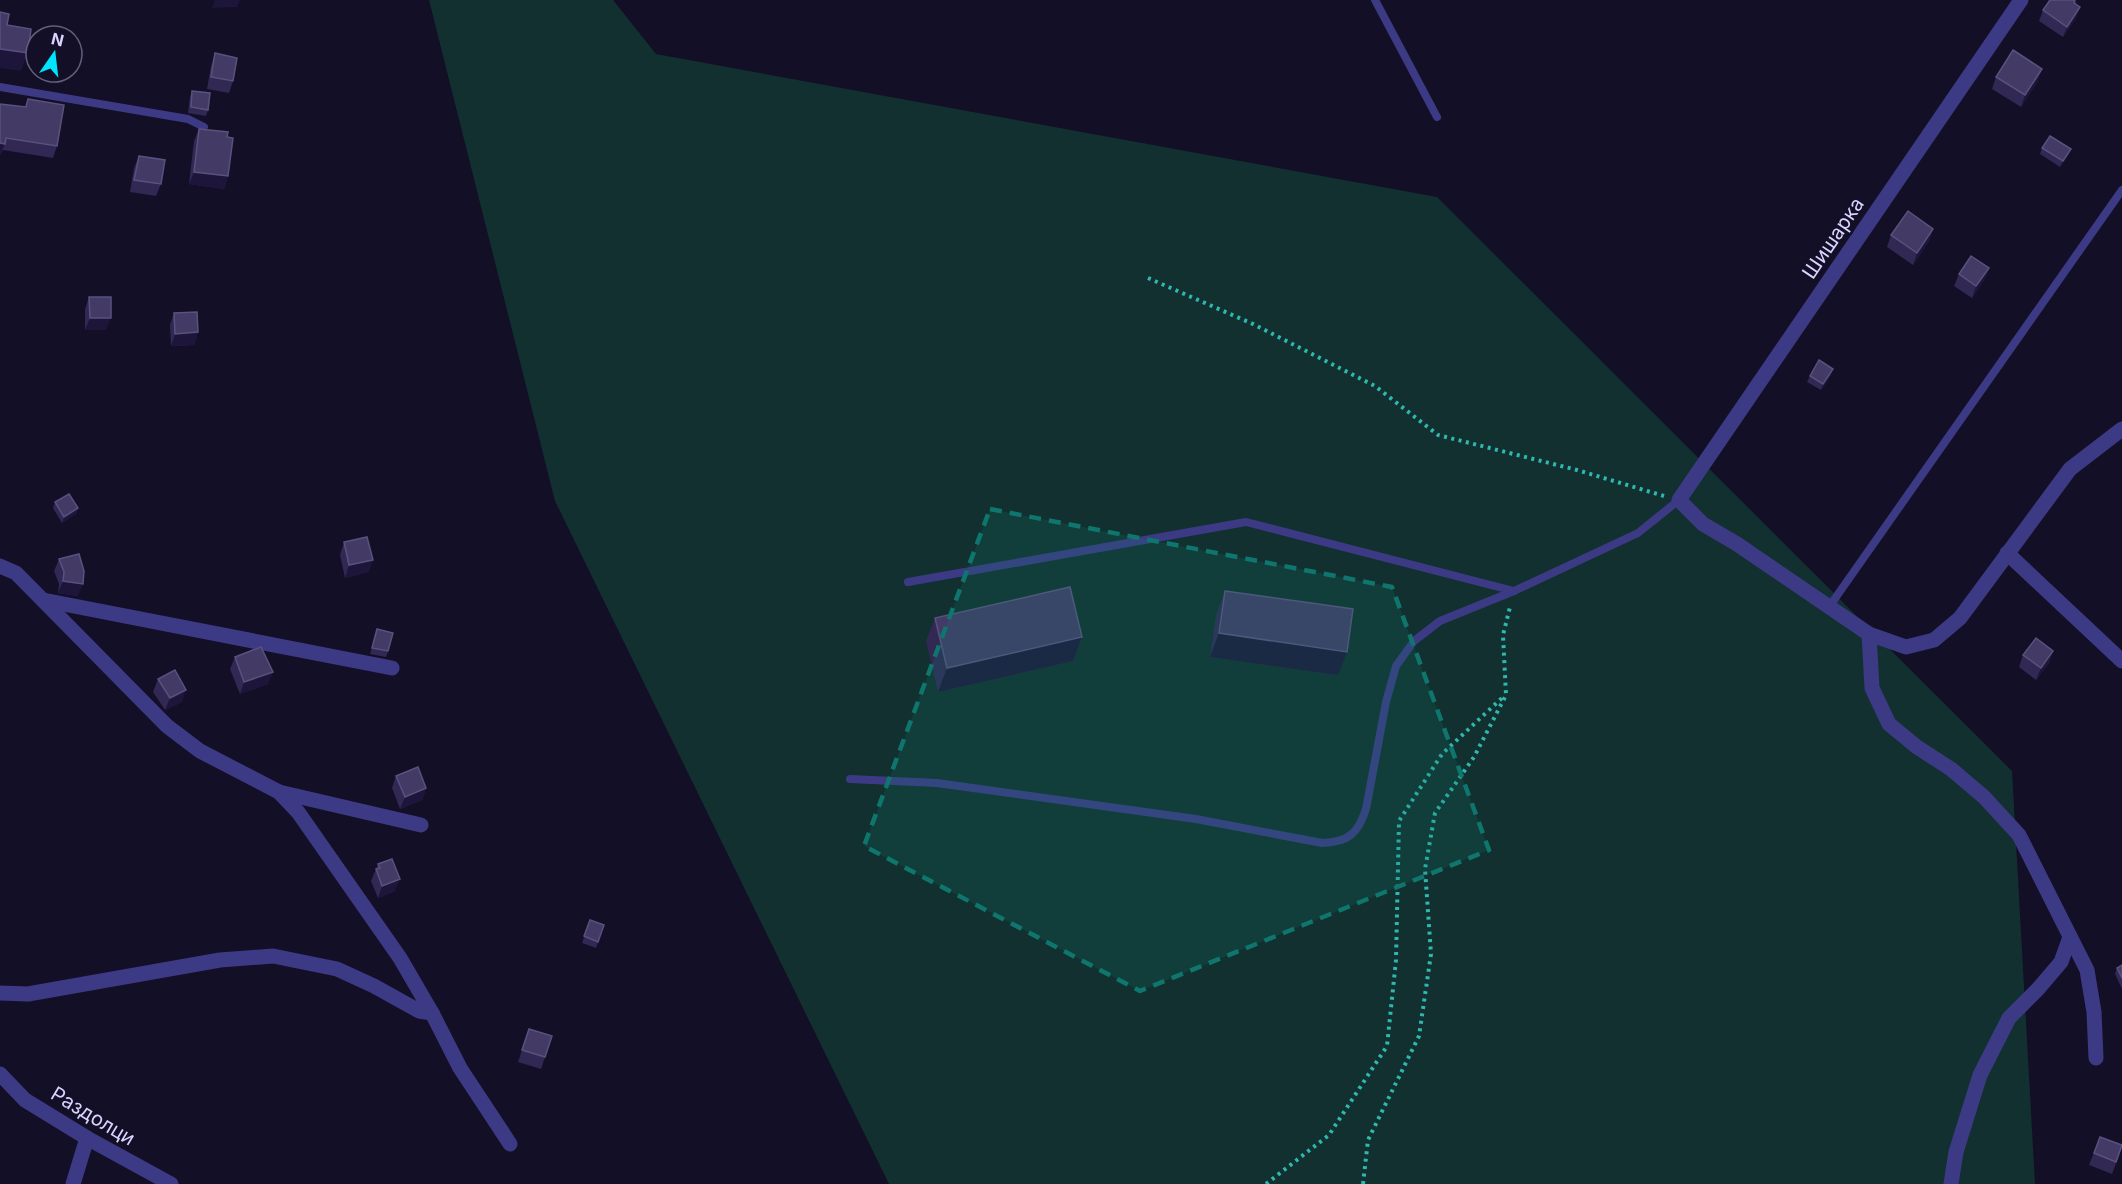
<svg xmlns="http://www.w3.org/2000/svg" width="2122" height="1184" viewBox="0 0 2122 1184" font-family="Inter,sans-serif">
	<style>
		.green { fill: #12302f }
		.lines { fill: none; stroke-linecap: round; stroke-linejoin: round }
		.path { stroke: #2fb8b0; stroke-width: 4; stroke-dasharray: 3 4.5; stroke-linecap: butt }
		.service { stroke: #3d3a85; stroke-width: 8 }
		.minor { stroke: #3d3a85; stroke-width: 15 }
		.wall { fill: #312854 }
		.shaded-wall { fill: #1d163a }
		.building { fill: #433a66; stroke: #5a527e; stroke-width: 1.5 }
		.marked { fill: #0f766e; fill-opacity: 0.2; stroke: #0f766e; stroke-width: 4.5; stroke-dasharray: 12 8; stroke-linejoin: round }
		.labels { text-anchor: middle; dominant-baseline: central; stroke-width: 5; stroke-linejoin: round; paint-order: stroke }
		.street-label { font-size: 20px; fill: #d9d4ff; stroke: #130f26 }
	</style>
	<rect width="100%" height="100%" fill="#130f26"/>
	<!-- green -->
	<polygon class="green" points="429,0 613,0 656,54 1437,197 2012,771 2035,1184 889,1184 555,501"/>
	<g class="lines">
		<!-- path -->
		<g class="path">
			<polyline points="1148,278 1253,324 1375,386 1438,435 1577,470 1664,496"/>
			<polyline points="1266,1184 1329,1135 1387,1046 1396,960 1399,821 1442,754 1503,697"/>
			<polyline points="1363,1184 1368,1140 1419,1036 1431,954 1425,869 1435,813 1474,757 1506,695 1503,635 1510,607"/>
		</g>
		<!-- service -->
		<g class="service">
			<polyline points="1375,0 1437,117"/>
			<polyline points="0,87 188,119 204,127"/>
			<polyline points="908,582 1246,522 1514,591"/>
			<polyline points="1829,607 2122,190"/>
			<path d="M850,779L937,783L1196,819L1322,843C1348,842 1358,834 1366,809L1386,702L1396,666L1414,641L1440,621L1514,591L1638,533L1679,500"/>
		</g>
		<!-- minor -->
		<g class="minor">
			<polyline points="2021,0 1679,500 1703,524 1737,544 1869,634 1906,647 1934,640 1960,618 2070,469 2122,429"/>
			<polyline points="2007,553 2122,661"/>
			<polyline points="0,566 16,573 167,726 200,751 279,792 298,812 400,958 432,1013"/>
			<polyline points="43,600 392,668"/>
			<polyline points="1869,634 1872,688 1889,724 1917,747 1951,769 1984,797 2019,835 2087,970 2094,1012 2096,1058"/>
			<polyline points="279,792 421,825"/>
			<polyline points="0,993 28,994 220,960 273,956 337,969 374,986 419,1011 432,1013 460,1068 510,1144"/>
			<polyline points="0,1074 25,1100 87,1138 171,1184"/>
			<polyline points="73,1184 87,1138"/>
			<polyline points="1951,1184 1956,1152 1980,1075 2009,1018 2038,989 2061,962 2070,937"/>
		</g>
	</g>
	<!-- wall -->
	<g class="wall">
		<polygon points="2077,2 2076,4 2080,7 2076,18 2063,37 2039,21 2043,10"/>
		<polygon points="215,53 233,81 229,93 207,89 211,66"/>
		<polygon points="1996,77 2038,81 2021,107 1992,89"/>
		<polygon points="192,91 208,110 206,116 188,113 190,97"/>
		<polygon points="28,99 57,146 53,158 3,150 0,155 0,104 25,107"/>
		<polygon points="199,129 227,137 228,176 224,189 189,184 194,141"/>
		<polygon points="2042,148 2068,155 2060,167 2040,154"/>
		<polygon points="139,156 161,184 156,196 130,192 134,168"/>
		<polygon points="1933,229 1929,241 1913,265 1887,247 1891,235"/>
		<polygon points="1989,268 1984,280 1972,298 1954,286 1959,274"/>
		<polygon points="89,297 106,330 85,330 85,309"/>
		<polygon points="174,313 198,332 194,345 171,346 170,325"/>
		<polygon points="1831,375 1821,390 1807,382 1810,376"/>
		<polygon points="55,502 78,508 76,514 62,523 53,508"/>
		<polygon points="344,542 373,560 368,572 345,578 340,555"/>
		<polygon points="59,559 78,596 58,593 59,584 54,571"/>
		<polygon points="1225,591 1338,675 1210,657 1216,615"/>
		<polygon points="935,618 1082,637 1073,661 938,692 926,641"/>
		<polygon points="377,629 388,651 386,657 370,654"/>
		<polygon points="2053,651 2049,663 2036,680 2019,667 2023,655"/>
		<polygon points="235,657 268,684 240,694 230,669"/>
		<polygon points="158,679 182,702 165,710 153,692"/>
		<polygon points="396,776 426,788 422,800 400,809 392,788"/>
		<polygon points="378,864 395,891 378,898 371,881"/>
		<polygon points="590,920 604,925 596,948 582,943"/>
		<polygon points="2122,965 2122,989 2115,974 2117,968"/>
		<polygon points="529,1029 545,1057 541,1069 518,1062"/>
		<polygon points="2100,1137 2122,1147 2112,1174 2089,1165"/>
	</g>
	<!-- shaded-wall -->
	<g class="shaded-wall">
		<polygon points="215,0 240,0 237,7 212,8"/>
		<polygon points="2080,7 2076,18 2063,37 2067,27"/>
		<polygon points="0,49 28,53 21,71 0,68"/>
		<polygon points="2042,69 2038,81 2021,107 2025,95"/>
		<polygon points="0,143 5,144 0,155"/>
		<polygon points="2071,149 2068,155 2060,167 2063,161"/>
		<polygon points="194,172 228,176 224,189 189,184"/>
		<polygon points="1933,229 1929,241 1913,265 1917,253"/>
		<polygon points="1989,268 1984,280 1972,298 1976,286"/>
		<polygon points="90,318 111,318 106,330 85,330"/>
		<polygon points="198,332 194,345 171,346 175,334"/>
		<polygon points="1833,369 1831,375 1821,390 1823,384"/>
		<polygon points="78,508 76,514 62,523 64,517"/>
		<polygon points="373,560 368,572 345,578 349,565"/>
		<polygon points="63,581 83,584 78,596 58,593"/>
		<polygon points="1219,633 1347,652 1338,675 1210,657"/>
		<polygon points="1082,637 1073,661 938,692 947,668"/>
		<polygon points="2053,651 2049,663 2036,680 2041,668"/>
		<polygon points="273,672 268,684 240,694 244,682"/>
		<polygon points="186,690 182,702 165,710 170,698"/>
		<polygon points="426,788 422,800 400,809 405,797"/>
		<polygon points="400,879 395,891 378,898 382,886"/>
	</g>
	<!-- building -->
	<g class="building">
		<polygon points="2050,0 2075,0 2074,3 2080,7 2067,27 2043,10"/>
		<polygon points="0,12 9,14 7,25 31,29 28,53 0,49"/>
		<polygon points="2013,50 2042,69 2025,95 1996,77"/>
		<polygon points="215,53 237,58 233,81 211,77"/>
		<polygon points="192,91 210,93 208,110 191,107"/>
		<polygon points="28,99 64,105 57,146 6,138 5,144 0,143 0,104 26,107"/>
		<polygon points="199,129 228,132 227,137 233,138 228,176 194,172"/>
		<polygon points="2050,136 2071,149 2063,161 2042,148"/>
		<polygon points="139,156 165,160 161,184 134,180"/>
		<polygon points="1908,211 1933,229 1917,253 1891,235"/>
		<polygon points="1971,256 1989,268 1976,286 1959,274"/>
		<polygon points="89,297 111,297 111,318 90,318"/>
		<polygon points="197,312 198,332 175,334 174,313"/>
		<polygon points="1819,360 1833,369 1823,384 1810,376"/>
		<polygon points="69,494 78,508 64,517 55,502"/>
		<polygon points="367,537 373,560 349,565 344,542"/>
		<polygon points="79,554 84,571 83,584 63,581 64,572 59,559"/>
		<polygon points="1070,587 1082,637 947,668 935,618"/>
		<polygon points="1225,591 1353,609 1347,652 1219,633"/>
		<polygon points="377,629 393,633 388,651 372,648"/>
		<polygon points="2036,638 2053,651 2041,668 2023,655"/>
		<polygon points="261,647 273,672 244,682 235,657"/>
		<polygon points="175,670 186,690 170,698 158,679"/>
		<polygon points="418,767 426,788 405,797 396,776"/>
		<polygon points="392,859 400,879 382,886 376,869 380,868 378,864"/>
		<polygon points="590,920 604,925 598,942 584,936"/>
		<polygon points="2122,965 2122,978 2117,968"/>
		<polygon points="529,1029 552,1036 545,1057 522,1050"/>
		<polygon points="2100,1137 2122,1145 2116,1162 2094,1153"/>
	</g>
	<!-- marked area -->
	<path class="marked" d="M990,509L1392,587L1489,850L1140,991L864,846Z"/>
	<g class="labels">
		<!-- street labels -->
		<g class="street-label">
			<text transform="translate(1833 238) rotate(-56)">Шишарка</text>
			<text transform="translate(93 1116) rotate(31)">Раздолци</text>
		</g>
	</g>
	<!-- north arrow -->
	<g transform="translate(54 54) rotate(14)"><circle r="28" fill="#130f26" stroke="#625e7d" stroke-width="1.5"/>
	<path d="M0-4.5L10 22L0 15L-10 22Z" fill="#00e5ff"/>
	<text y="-9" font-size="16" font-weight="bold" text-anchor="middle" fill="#d9d4ff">N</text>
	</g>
</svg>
